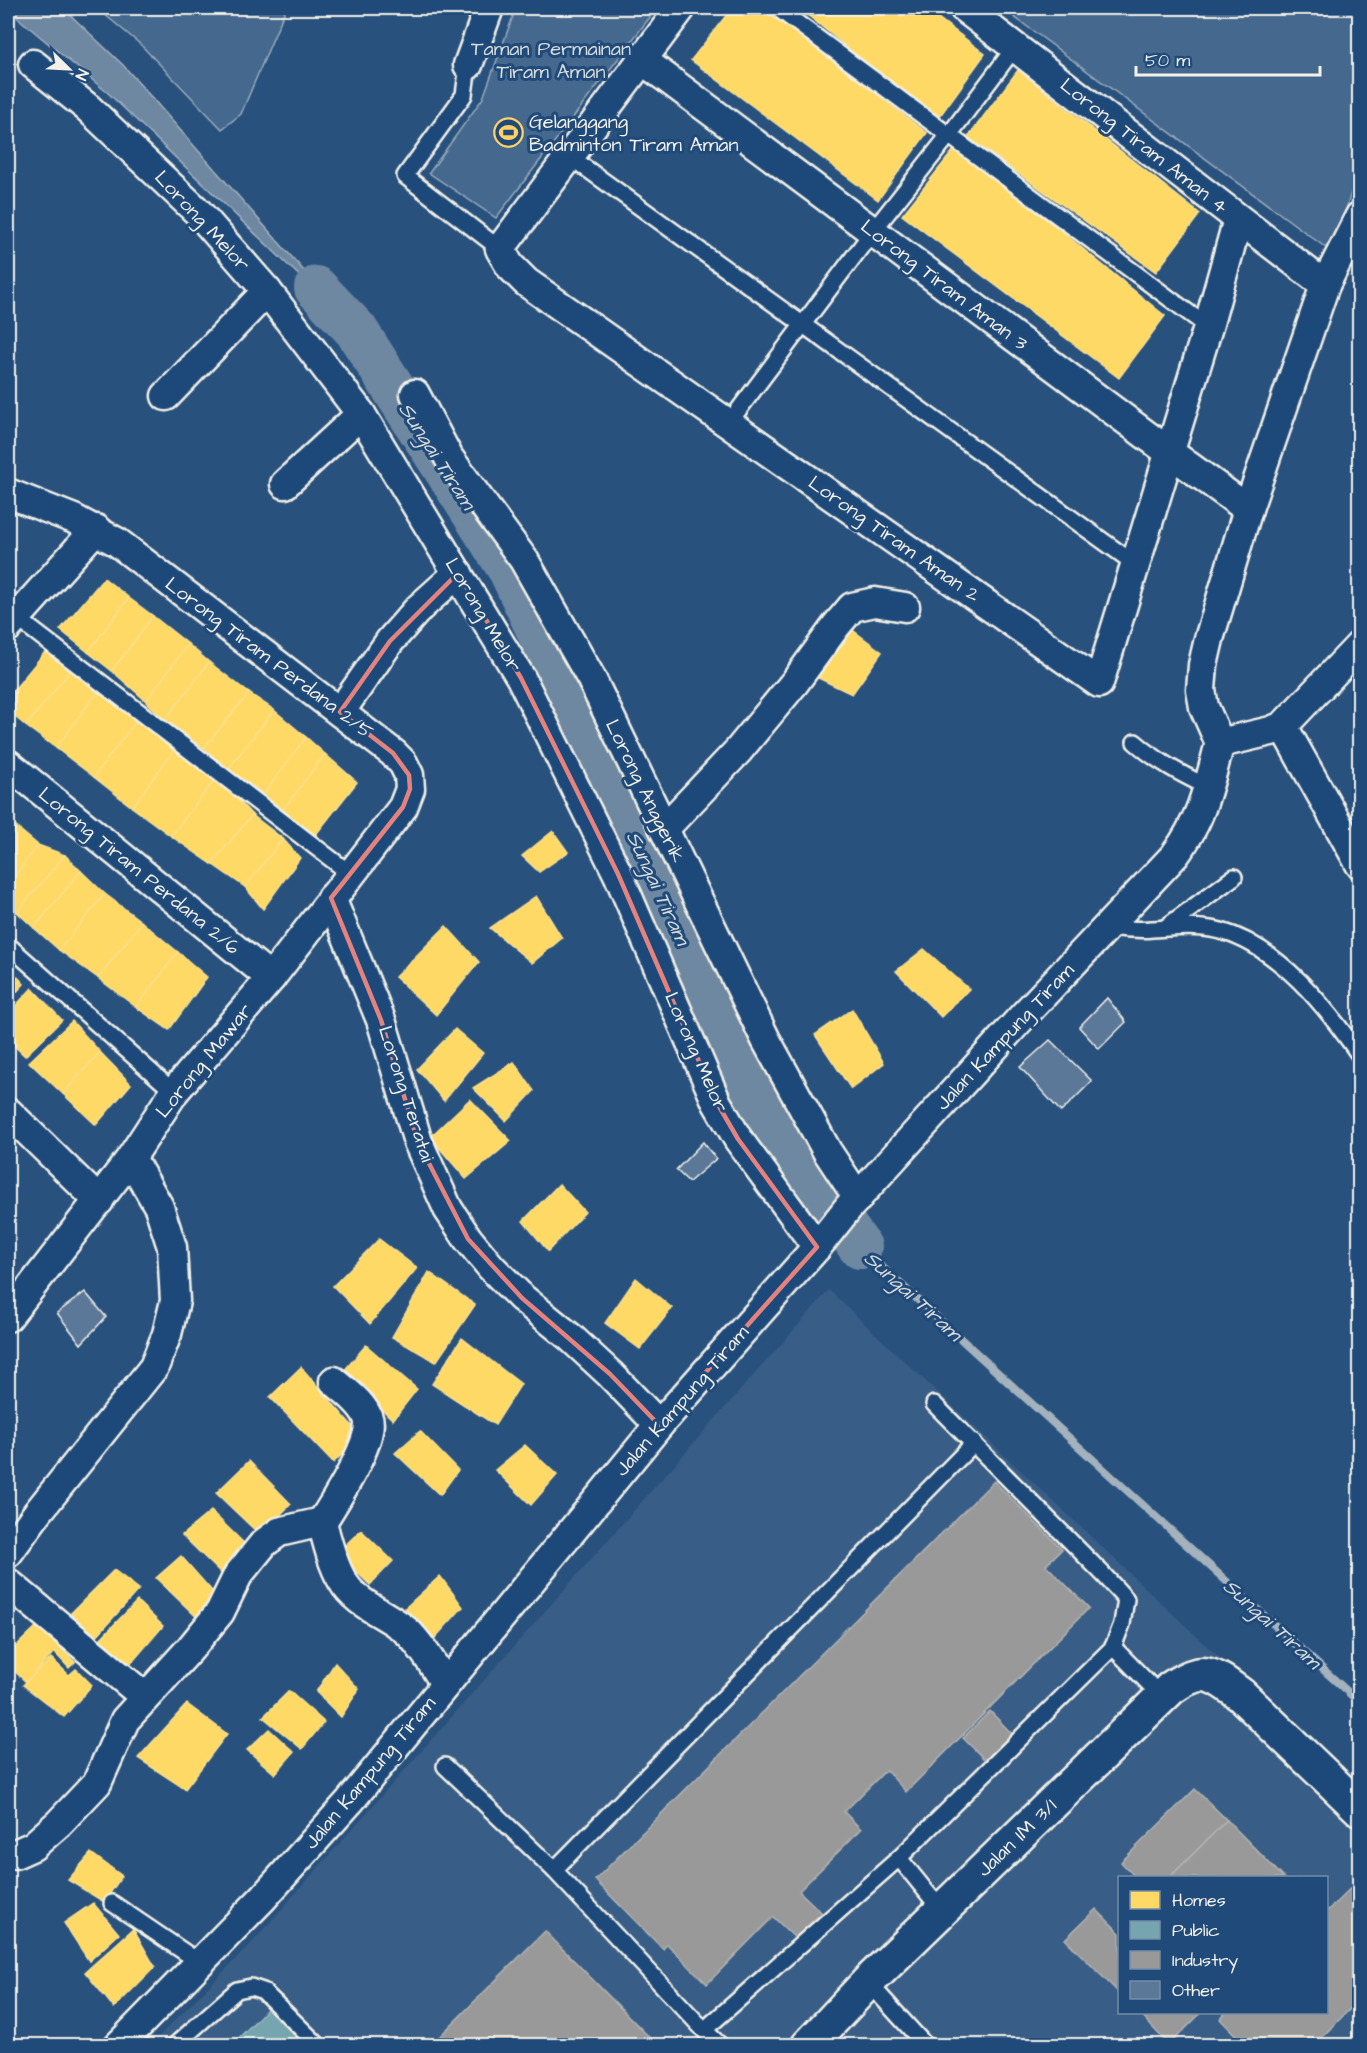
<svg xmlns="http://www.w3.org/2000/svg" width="1367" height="2053" viewBox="0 0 1367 2053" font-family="'Architects Daughter',sans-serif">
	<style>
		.built { fill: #375d86; fill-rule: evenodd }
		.green { fill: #45688e; stroke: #9cacbb; stroke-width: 1.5 }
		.water { fill: #6e88a2; stroke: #a4b2be; stroke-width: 1.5 }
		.homes { fill: #ffd966; stroke: #fce08d; stroke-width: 1.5 }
		.public { fill: #76a5af; stroke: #9cbcc0; stroke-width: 1.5 }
		.industry { fill: #999; stroke: #b4b3b1; stroke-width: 1.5 }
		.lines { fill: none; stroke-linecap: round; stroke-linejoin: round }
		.stream { stroke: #a4b2be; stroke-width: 8 }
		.river { stroke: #6e88a2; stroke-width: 44 }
		.building { fill: #5b7899; stroke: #f4f1e8; stroke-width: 1.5 }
		.lane-casing { stroke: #f4f1e8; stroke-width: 20 }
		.street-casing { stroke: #f4f1e8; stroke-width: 33 }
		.secondary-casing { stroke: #f4f1e8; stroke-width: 38 }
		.lane { stroke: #1f4a7a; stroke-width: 15 }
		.street { stroke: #1f4a7a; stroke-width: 28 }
		.secondary { stroke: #1f4a7a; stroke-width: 33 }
		.marked { fill: none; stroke: #e4827e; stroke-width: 4.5; stroke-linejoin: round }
		.labels { text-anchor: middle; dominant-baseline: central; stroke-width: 6; stroke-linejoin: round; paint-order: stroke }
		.park-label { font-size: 20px; fill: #dadcda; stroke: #1f4a7a }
		.poi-label { font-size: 20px; fill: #f4f1e8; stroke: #1f4a7a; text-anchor: start }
		.street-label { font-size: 20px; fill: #f4f1e8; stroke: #1f4a7a }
		.water-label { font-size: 21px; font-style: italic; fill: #d9dcda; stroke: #1f4a7a }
	</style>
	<rect width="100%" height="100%" fill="#28517e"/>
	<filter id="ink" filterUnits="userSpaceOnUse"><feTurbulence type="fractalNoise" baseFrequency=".0167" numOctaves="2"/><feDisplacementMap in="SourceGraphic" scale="12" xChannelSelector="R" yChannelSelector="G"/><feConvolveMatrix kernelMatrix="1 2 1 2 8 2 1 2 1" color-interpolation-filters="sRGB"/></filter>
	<g filter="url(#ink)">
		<!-- built -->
		<path class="built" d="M829,1290L1359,1789V2045L149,2046L248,1947ZM1120,1878H1326V2012H1120Z"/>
		<!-- green -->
		<g class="green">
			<polygon points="97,8 286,8 241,114 222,129 140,44"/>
			<polygon points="516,8 657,8 496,218 429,173 483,98"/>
			<polygon points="1002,8 1359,8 1359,166 1333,253"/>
		</g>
		<!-- water -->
		<polygon class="water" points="8,8 63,8 123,65 356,330 108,93 8,10"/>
		<!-- homes -->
		<g class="homes">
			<polygon points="732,8 763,8 927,133 878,200 691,60"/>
			<polygon points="799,8 925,8 985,54 937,120"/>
			<polygon points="1018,70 1200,214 1156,272 968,137"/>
			<polygon points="957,146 1165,316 1119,378 902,215"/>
			<polygon points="104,578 129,598 88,652 60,630"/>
			<polygon points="129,598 153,616 112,671 88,652"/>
			<polygon points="153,616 188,644 146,701 112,671"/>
			<polygon points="850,628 882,652 852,694 814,676"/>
			<polygon points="188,644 209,662 165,720 146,701"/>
			<polygon points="49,647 74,666 26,726 8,711 8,697"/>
			<polygon points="209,662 249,693 204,748 165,720"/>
			<polygon points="74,666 101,687 56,748 26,726"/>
			<polygon points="101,687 139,717 94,777 56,748"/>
			<polygon points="249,693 274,710 228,769 204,748"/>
			<polygon points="274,710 306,737 264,794 228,769"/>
			<polygon points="139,717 177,746 132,807 94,777"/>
			<polygon points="306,737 325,754 282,811 264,794"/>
			<polygon points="177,746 217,777 171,836 132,807"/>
			<polygon points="325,754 357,782 314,837 282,811"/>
			<polygon points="217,777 252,815 212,864 171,836"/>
			<polygon points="252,815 283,839 245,887 212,864"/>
			<polygon points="8,820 38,845 8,885"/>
			<polygon points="553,831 568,852 539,872 522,856"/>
			<polygon points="283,839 300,858 263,909 245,887"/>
			<polygon points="38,845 65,855 17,912 8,906 8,885"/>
			<polygon points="65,855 81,871 34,928 17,912"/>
			<polygon points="81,871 105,894 59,950 34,928"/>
			<polygon points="105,894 142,922 98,978 59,950"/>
			<polygon points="536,896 562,938 532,963 490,928"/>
			<polygon points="142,922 178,952 136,1007 98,978"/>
			<polygon points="446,926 479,962 436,1015 395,977"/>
			<polygon points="924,949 969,989 941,1017 896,971"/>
			<polygon points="178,952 207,977 169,1030 136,1007"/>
			<polygon points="8,966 24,984 8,1001"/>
			<polygon points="32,988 62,1020 25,1056 8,1040 8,1014"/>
			<polygon points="852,1009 884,1063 851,1089 815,1035"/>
			<polygon points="72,1021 100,1052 63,1094 29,1062"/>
			<polygon points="455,1029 483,1053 444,1101 417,1069"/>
			<polygon points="100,1052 131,1084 96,1125 63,1094"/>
			<polygon points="514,1062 534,1091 506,1121 473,1088"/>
			<polygon points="470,1099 511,1141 466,1179 430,1137"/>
			<polygon points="559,1184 585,1212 548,1251 523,1221"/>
			<polygon points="379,1239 417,1268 370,1324 333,1286"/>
			<polygon points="429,1272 475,1305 436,1362 392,1337"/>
			<polygon points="636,1278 672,1308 640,1349 605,1323"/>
			<polygon points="462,1338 521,1384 495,1425 432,1384"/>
			<polygon points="366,1345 417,1389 393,1420 343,1372"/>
			<polygon points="301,1367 361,1436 333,1463 270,1397"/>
			<polygon points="420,1431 458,1470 440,1495 395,1453"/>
			<polygon points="525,1445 557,1475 531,1505 495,1470"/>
			<polygon points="249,1461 291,1504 260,1535 216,1493"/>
			<polygon points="211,1511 255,1554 227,1579 182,1535"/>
			<polygon points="361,1530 393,1561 370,1585 337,1553"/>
			<polygon points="181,1556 219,1599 202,1622 156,1578"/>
			<polygon points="114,1570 139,1589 95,1638 71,1613"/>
			<polygon points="440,1576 463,1607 434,1639 405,1608"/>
			<polygon points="137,1601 163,1626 127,1668 100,1639"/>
			<polygon points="37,1626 75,1662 69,1668 54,1652 26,1682 8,1665 8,1654"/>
			<polygon points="51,1658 69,1675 76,1669 92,1685 64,1717 23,1685"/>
			<polygon points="335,1663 359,1689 341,1717 316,1692"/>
			<polygon points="289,1691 324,1722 302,1749 263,1717"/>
			<polygon points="187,1704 227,1734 185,1789 138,1758"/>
			<polygon points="269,1729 294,1752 275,1774 247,1750"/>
			<polygon points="91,1853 122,1876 104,1902 68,1880"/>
			<polygon points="93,1903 119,1934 89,1961 64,1923"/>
			<polygon points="133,1929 155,1967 114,2008 85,1972"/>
		</g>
		<!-- public -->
		<polygon class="public" points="268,2008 305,2046 231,2046"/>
		<!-- industry -->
		<g class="industry">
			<polygon points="994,1481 1062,1549 1046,1565 1089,1608 906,1792 886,1770 844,1812 861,1829 799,1891 822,1913 796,1939 773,1917 707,1984 667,1944 663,1949 595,1880"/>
			<polygon points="990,1711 1016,1738 990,1765 963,1738"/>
			<polygon points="1195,1789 1227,1820 1169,1878 1136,1878 1121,1862"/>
			<polygon points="1227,1820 1284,1878 1169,1878"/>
			<polygon points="1360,1879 1360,1999 1313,2046 1246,2046 1220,2019 1226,2012 1326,2012 1326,1912"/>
			<polygon points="1096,1909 1120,1933 1120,1994 1065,1939"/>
			<polygon points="545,1931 658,2046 430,2046"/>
			<polygon points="1138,2012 1198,2012 1200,2014 1169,2045"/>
		</g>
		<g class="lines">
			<!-- stream -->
			<polyline class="stream" points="860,1247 1360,1703"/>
			<!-- river -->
			<polyline class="river" points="316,288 356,330 510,570 762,1112 860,1247"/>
		</g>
		<!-- building -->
		<g class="building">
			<polygon points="1107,998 1126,1022 1099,1049 1079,1027"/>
			<polygon points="1050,1040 1092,1081 1061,1112 1020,1067"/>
			<polygon points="703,1142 716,1159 689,1182 676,1170"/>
			<polygon points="85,1292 106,1317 81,1344 57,1313"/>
		</g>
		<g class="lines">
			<defs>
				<g id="lane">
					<polyline points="777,8 1208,327"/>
					<polyline points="468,65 464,95 405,176 500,249"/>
					<polyline points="569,156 1135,564"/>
					<polyline points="728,424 873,231 949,135 1015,47"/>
					<polyline points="13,615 352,875"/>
					<path d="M1135,742C1158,762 1181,774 1208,787"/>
					<path d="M1106,927C1121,928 1137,931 1152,929C1175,928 1199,925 1221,931C1279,947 1327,1008 1360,1056"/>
					<polyline points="1166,927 1234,877"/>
					<polyline points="8,945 174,1092"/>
					<polyline points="934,1404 1102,1573 1126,1599 1122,1624 1113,1647"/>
					<polyline points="445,1766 554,1870 704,2030 721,2046"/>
					<polyline points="899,1858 942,1911"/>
					<polyline points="554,1870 974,1443"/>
					<polyline points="112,1903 199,1962"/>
					<polyline points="868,1982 926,2046"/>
					<polyline points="704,2030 899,1858 1113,1647 1162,1697"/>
					<polyline points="174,2046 237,1990 251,1987 263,1991 319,2046"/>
				</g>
				<g id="street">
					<polyline points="681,8 500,249 510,266 526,282 1099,683 1208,327 1238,219"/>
					<polyline points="964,8 1325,285"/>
					<polyline points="641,59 1169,452 1248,509"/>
					<polyline points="33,64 88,108 198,212 267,291 361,414 521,678 618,874 717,1103 738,1139 817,1247"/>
					<polyline points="468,65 489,8"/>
					<polyline points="415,394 449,458 524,560 591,678 766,1040 827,1151 858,1198"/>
					<polyline points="166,396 267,291"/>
					<polyline points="285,484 361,414"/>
					<polyline points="8,493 74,519 117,542 393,753 403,763 409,775 410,789 403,807 271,978 174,1092 131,1158 8,1317"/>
					<polyline points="8,627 96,529"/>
					<polyline points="340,712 390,641 419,608 458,573"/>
					<polyline points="1283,726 1360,864"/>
					<polyline points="1220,743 1204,707 1201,690 1203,665 1209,639 1248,509 1325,285 1360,216"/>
					<polyline points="1220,743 1271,731 1283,726 1360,645"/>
					<polyline points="8,764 271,978"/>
					<polyline points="664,829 738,751 795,682 836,626 852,607 875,602 905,607"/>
					<polyline points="331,898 381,1020 418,1142 448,1209 468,1239 491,1267 522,1298 570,1337 610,1374 659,1425"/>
					<polyline points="8,1112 99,1201"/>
					<path d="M334,1381C345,1391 363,1403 368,1418C376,1438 334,1503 322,1522C327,1541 332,1563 342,1580C357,1607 390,1614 410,1634C424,1649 435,1667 445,1684"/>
					<polyline points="8,1553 38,1512 154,1367 167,1334 175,1301 172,1247 159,1207 131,1158"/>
					<polyline points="8,1583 145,1697"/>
					<polyline points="8,1853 15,1854 33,1846 59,1823 97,1783 125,1720 189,1650 220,1612 238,1575 264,1543 279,1532 322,1522"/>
					<path d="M118,2046L262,1899L350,1801L659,1425L817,1247L848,1208L1023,1016L1175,855C1203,818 1208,786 1220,743"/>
				</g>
				<path id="secondary" d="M808,2046L868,1982L1171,1688C1203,1666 1212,1673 1241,1695L1360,1809"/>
			</defs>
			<!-- lane casing -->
			<use href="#lane" class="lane-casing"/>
			<!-- street casing -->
			<use href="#street" class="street-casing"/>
			<!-- secondary casing -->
			<use href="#secondary" class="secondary-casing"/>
			<!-- lane -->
			<use href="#lane" class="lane"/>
			<!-- street -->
			<use href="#street" class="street"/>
			<!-- secondary -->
			<use href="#secondary" class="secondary"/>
		</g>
	</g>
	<!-- marked area -->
	<path class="marked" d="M458,573L521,678L618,874L717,1103L738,1139L817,1247L659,1425L610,1374L522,1298L468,1239L418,1142L381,1020L331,898L403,807L410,789L409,775L393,753L340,712L390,641Z"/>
	<!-- icons -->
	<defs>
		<symbol id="stadium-ring" viewBox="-11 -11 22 22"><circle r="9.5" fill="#1f4a7a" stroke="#ffd166" stroke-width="1.5"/><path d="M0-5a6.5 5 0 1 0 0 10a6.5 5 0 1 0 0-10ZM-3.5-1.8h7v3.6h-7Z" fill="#ffd166"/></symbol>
	</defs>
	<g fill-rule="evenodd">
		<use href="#stadium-ring" x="492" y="116" width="33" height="33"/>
	</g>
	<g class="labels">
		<!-- park labels -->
		<g class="park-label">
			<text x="551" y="49">Taman Permainan<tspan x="551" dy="23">Tiram Aman</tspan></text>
		</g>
		<!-- poi labels -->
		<g class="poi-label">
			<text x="529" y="122">Gelanggang<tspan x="529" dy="23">Badminton Tiram Aman</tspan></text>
		</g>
		<!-- street labels -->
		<g class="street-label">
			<text transform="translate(1144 146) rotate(38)">Lorong Tiram Aman 4</text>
			<text transform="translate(202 221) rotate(47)">Lorong Melor</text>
			<text transform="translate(944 285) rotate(37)">Lorong Tiram Aman 3</text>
			<text transform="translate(894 539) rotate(35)">Lorong Tiram Aman 2</text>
			<text transform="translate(483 615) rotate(59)">Lorong Melor</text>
			<text transform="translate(269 658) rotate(37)">Lorong Tiram Perdana 2/5</text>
			<text transform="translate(645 791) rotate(64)">Lorong Anggerik</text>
			<text transform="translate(139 871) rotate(39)">Lorong Tiram Perdana 2/6</text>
			<text transform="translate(1005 1037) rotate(-47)">Jalan Kampung Tiram</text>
			<text transform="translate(696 1052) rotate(66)">Lorong Melor</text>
			<text transform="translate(204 1061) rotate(-51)">Lorong Mawar</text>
			<text transform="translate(406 1094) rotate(72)">Lorong Teratai</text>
			<text transform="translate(682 1401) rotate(-49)">Jalan Kampung Tiram</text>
			<text transform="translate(370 1773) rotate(-50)">Jalan Kampung Tiram</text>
			<text transform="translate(1017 1838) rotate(-44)">Jalan IM 3/1</text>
		</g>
		<!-- water labels -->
		<g class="water-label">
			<text transform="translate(437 456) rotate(57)">Sungai Tiram</text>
			<text transform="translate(658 888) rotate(65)">Sungai Tiram</text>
			<text transform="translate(913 1296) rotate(42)">Sungai Tiram</text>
			<text transform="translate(1272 1624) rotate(42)">Sungai Tiram</text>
		</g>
	</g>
	<!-- margin -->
	<rect width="1367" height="2053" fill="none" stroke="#1f4a7a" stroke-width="30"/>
	<rect x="15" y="15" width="1337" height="2023" fill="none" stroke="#f4f1e8" stroke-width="2" filter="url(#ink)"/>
	<!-- legend -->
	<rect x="1118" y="1876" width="210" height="138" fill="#1f4a7a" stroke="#748da6" stroke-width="1.5"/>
	<rect x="1130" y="1891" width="30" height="18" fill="#ffd966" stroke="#748da6" stroke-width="1.5"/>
	<text x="1172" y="1906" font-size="18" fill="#f4f1e8">Homes</text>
	<rect x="1130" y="1921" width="30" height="18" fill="#76a5af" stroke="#748da6" stroke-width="1.5"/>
	<text x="1172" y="1936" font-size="18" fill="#f4f1e8">Public</text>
	<rect x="1130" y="1951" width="30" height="18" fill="#999999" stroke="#748da6" stroke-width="1.5"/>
	<text x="1172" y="1966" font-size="18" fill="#f4f1e8">Industry</text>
	<rect x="1130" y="1981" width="30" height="18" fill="#5b7899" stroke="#748da6" stroke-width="1.5"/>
	<text x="1172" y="1996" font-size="18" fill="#f4f1e8">Other</text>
	<!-- north arrow -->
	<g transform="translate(69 69) rotate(114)" stroke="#1f4a7a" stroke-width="4.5" paint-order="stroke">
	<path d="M0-4.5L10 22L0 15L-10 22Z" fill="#f4f1e8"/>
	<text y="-9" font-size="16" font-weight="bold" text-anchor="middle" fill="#f4f1e8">N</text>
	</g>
	<!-- scale -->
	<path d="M1136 66v9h184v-9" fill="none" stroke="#f4f1e8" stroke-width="3"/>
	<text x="1145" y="66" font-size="18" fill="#f4f1e8" stroke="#1f4a7a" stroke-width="4.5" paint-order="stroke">50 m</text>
</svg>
